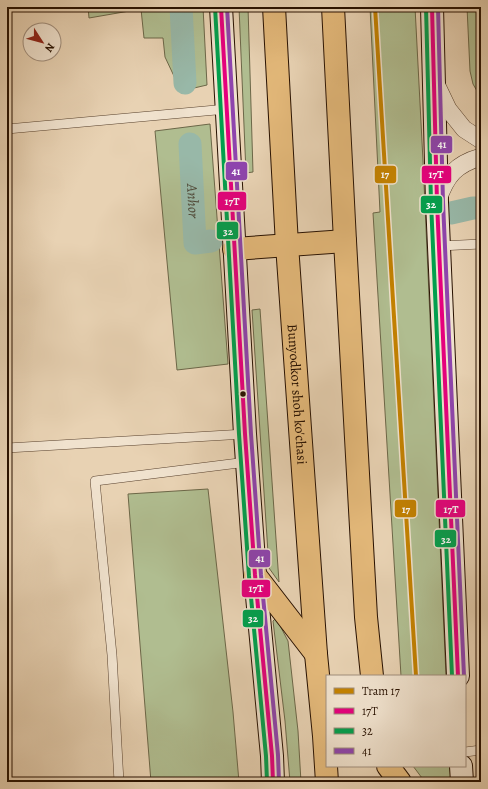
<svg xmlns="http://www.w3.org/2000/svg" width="488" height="789" viewBox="0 0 488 789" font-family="Alegreya,serif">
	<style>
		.green { fill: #b0bd90; stroke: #6c6748 }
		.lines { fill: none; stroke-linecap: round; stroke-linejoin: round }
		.canal { stroke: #98b8a8; stroke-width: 23 }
		.lane-casing { stroke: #58412d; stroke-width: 10 }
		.street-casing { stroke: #58412d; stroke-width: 18 }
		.secondary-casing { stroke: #281100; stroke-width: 24 }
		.primary-casing { stroke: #281100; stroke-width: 24 }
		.lane { stroke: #f0e2ce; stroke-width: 9 }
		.street { stroke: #f0e2ce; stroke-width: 17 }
		.secondary { stroke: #f0e2ce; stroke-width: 22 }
		.primary { stroke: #e4b97a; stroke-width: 22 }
		.bus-1-casing { stroke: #f0e2ce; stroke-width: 7 }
		.bus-2-casing { stroke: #f0e2ce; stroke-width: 7 }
		.bus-3-casing { stroke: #f0e2ce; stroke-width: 7 }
		.bus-1 { stroke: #e5007d; stroke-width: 4 }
		.bus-2 { stroke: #029f4d; stroke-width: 4 }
		.bus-3 { stroke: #8e44ad; stroke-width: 4 }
		.tram-1-casing { stroke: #f0e2ce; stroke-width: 7 }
		.tram-1 { stroke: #c38100; stroke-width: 4 }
		.bus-dot { fill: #281100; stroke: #f0e2ce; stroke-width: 1.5 }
		.labels { text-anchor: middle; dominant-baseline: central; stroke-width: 3.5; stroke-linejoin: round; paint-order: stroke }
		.street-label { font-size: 14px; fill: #281100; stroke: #f0e2ce }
		.water-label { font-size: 15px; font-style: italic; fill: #4f4b3b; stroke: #f0e2ce }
		.line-badge { stroke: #f0e2ce; stroke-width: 1.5 }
		.badge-label { font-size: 11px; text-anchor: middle; font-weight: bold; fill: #fff }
	</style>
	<rect width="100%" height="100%" fill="#e8d2b3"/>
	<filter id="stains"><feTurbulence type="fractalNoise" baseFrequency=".005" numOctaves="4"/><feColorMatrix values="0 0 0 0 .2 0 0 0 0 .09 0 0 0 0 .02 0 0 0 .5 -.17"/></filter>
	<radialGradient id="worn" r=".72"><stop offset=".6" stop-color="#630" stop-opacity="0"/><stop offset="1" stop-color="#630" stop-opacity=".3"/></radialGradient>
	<!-- green -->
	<g class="green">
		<polygon points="88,7 203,7 207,85 181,91 165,57 163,38 144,38 141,9 89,18"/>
		<polygon points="239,7 248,7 253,172 246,173"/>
		<polygon points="370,7 415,7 423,161 446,676 401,676 373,213 380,212"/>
		<polygon points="467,7 481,7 481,98 473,84 470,71"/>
		<polygon points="210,124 228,364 177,370 155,131"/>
		<polygon points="260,309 279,582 269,568 252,310"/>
		<polygon points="208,489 233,712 239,782 151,782 128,494"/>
		<polygon points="276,618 288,641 298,731 301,782 290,782 285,721 273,621"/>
		<polygon points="413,766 450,766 451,782 425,782"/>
	</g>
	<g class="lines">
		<!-- canal -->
		<g class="canal">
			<polyline points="181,7 185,83"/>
			<path id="s1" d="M190,144L195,243L211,241"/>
			<polyline points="451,213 473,208 481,208"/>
		</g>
		<defs>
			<g id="lane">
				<polyline points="7,129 227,109"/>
				<polyline points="439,246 481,244"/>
				<polyline points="7,448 245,434"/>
				<polyline points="465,752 481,750"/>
				<polyline points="119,782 112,655 95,481 247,462"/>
			</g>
			<g id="street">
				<polyline points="436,84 448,109 464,129 481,140"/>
				<path d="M438,200C446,176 456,164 481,157"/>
			</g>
			<g id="secondary">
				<polyline points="221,7 245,434 255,575 272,756 273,782"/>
				<polyline points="432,7 437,202 458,676"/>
				<polyline points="461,766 462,782"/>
			</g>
			<g id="primary">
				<path id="s2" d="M274,7L287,245L316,654L324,736L327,782"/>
				<polyline points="333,7 345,241 366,617 372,676"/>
				<polyline points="234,249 345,241"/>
				<polyline points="255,575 316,654"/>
				<polyline points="388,766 400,782"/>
			</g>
		</defs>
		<!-- lane casing -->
		<use href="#lane" class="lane-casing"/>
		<!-- street casing -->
		<use href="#street" class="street-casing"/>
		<!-- secondary casing -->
		<use href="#secondary" class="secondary-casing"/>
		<!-- primary casing -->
		<use href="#primary" class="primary-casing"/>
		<!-- lane -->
		<use href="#lane" class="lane"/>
		<!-- street -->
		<use href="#street" class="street"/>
		<!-- secondary -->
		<use href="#secondary" class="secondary"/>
		<!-- primary -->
		<use href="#primary" class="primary"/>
		<defs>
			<g id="bus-1">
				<polyline points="221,7 245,434 255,575 272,756 273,782"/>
				<polyline points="432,7 437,202 458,676"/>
			</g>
			<g id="bus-2">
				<polyline points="215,7 239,434 249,576 266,756 267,782"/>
				<polyline points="426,7 431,202 452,676"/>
			</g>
			<g id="bus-3">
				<polyline points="227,7 251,434 261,575 278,755 279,782"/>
				<polyline points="438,7 443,202 464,676"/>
			</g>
		</defs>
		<!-- bus-1 casing -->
		<use href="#bus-1" class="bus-1-casing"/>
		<!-- bus-2 casing -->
		<use href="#bus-2" class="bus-2-casing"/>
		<!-- bus-3 casing -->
		<use href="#bus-3" class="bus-3-casing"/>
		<!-- bus-1 -->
		<use href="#bus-1" class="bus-1"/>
		<!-- bus-2 -->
		<use href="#bus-2" class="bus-2"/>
		<!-- bus-3 -->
		<use href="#bus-3" class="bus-3"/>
		<defs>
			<polyline id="tram-1" points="375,7 416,676"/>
		</defs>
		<!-- tram-1 casing -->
		<use href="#tram-1" class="tram-1-casing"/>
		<!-- tram-1 -->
		<use href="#tram-1" class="tram-1"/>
	</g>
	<!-- markers -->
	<circle class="bus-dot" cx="243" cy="394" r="3.5"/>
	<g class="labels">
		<!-- street labels -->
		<g class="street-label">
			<text stroke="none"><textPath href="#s2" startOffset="388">Bunyodkor shoh ko'chasi</textPath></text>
		</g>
		<!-- water labels -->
		<g class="water-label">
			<text stroke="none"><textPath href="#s1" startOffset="57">Anhor</textPath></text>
		</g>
	</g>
	<g class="line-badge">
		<rect x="430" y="135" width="23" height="19" rx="4" fill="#8e44ad"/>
		<rect x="225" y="161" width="23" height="20" rx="4" fill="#8e44ad"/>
		<rect x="374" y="165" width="23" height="19" rx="4" fill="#c38100"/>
		<rect x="421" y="165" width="31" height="19" rx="4" fill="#e5007d"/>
		<rect x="217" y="191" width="30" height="20" rx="4" fill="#e5007d"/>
		<rect x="420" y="195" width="23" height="19" rx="4" fill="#029f4d"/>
		<rect x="216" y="221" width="23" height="19" rx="4" fill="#029f4d"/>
		<rect x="394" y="499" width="23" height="19" rx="4" fill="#c38100"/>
		<rect x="435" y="499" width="31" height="19" rx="4" fill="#e5007d"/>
		<rect x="434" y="529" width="23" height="19" rx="4" fill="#029f4d"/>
		<rect x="248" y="549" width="23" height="19" rx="4" fill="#8e44ad"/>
		<rect x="241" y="579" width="30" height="19" rx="4" fill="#e5007d"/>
		<rect x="242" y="609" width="22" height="19" rx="4" fill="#029f4d"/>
	</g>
	<g class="badge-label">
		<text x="442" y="148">41</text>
		<text x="236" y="175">41</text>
		<text x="385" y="178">17</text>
		<text x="436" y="178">17T</text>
		<text x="232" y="205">17T</text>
		<text x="431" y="208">32</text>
		<text x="228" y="235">32</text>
		<text x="406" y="513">17</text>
		<text x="451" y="513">17T</text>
		<text x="446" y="543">32</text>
		<text x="260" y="562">41</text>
		<text x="256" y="592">17T</text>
		<text x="253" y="622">32</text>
	</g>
	<!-- margin -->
	<rect width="488" height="789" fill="none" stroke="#e8d2b3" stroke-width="24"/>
	<rect x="8" y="8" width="472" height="773" fill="none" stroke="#281100" stroke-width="2"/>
	<rect x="12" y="12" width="464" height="765" fill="none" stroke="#281100"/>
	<!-- legend -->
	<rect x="326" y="675" width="140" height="92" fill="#f0e2ce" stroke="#a08e7c"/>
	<rect x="334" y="688" width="20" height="6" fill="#c38100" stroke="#a08e7c"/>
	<text x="362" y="695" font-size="12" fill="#281100">Tram 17</text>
	<rect x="334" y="708" width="20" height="6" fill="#e5007d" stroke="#a08e7c"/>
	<text x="362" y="715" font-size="12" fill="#281100">17T</text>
	<rect x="334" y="728" width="20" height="6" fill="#029f4d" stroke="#a08e7c"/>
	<text x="362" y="735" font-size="12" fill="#281100">32</text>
	<rect x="334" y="748" width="20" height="6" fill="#8e44ad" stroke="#a08e7c"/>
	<text x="362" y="755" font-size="12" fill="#281100">41</text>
	<!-- north arrow -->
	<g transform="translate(42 42) rotate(126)"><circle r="19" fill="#f0e2ce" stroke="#a08e7c"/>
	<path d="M0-3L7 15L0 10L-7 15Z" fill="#8f2418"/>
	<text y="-6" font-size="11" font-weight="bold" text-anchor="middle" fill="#281100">N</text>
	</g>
	<rect width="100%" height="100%" filter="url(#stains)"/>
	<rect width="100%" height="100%" fill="url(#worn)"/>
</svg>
